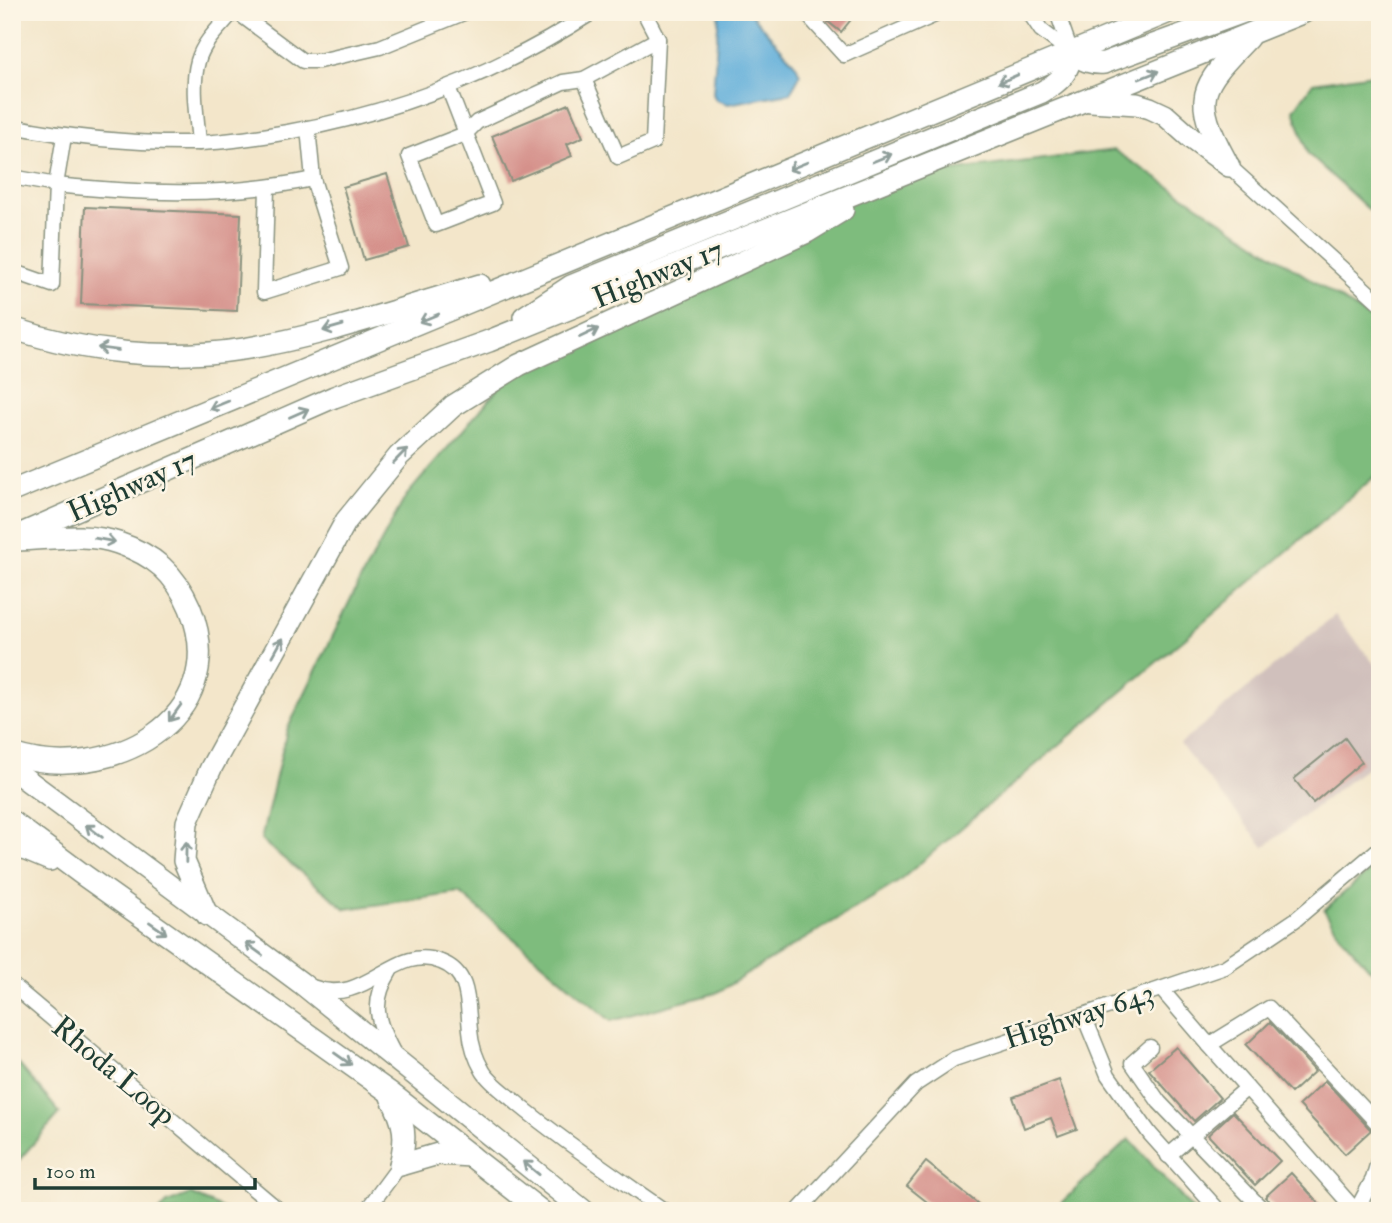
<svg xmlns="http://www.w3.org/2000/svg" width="1392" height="1223" viewBox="0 0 1392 1223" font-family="'IM FELL Double Pica',serif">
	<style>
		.industrial { fill: #d0c0bc }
		.forest { fill: #7ebc7d; stroke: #4e7c58; stroke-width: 2 }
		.water { fill: #61aeda; stroke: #407687; stroke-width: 2 }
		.building { fill: #d5918b }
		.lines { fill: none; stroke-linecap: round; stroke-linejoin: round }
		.minor-casing { stroke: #89927f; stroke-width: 17 }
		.highway-casing { stroke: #89927f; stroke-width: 24 }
		.minor { stroke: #fff; stroke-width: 14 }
		.highway { stroke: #fff; stroke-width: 21 }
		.oneway { stroke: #8f9e9a }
		.labels { text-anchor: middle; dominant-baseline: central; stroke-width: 5; stroke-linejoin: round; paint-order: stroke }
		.street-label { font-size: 30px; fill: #1f3d34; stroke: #fcf5e5 }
	</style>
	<rect width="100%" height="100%" fill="#fcf5e5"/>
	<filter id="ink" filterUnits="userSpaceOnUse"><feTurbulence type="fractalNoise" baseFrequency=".0143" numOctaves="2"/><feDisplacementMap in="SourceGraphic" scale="14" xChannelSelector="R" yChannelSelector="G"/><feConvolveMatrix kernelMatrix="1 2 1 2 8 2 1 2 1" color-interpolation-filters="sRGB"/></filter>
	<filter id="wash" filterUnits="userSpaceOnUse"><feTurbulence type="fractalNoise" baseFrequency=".00686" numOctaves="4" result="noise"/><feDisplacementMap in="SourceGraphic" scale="28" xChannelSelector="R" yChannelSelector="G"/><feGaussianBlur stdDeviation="1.57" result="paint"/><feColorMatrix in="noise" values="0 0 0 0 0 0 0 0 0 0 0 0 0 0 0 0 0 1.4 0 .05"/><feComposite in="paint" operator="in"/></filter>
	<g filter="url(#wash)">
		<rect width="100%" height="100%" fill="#f3e6ca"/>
		<!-- industrial -->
		<polygon class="industrial" points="1335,615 1380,671 1380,757 1264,847 1180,744"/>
		<!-- forest -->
		<g class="forest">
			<polygon points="1380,73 1380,220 1308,154 1294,110 1313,83"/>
			<polygon points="1114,150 1380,325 1380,472 898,882 716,993 611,1021 460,893 346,909 261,840 287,730 358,584 406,496 519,365 894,178"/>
			<polygon points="1380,862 1380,980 1342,938 1324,910"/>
			<polygon points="16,1061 60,1113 12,1168 12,1065"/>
			<polygon points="1129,1139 1194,1211 1069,1211 1061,1203"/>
			<polygon points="190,1194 228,1211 160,1211 167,1203"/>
		</g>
		<!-- water -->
		<polygon class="water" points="719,12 749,12 796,65 800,75 790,93 728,104 716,100 713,94"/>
		<g id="blocks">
			<!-- building -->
			<g class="building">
				<polygon points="816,12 857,12 841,32"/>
				<polygon points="569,104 583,137 567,144 572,156 511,181 492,136"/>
				<polygon points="387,174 409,247 364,260 343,187"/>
				<polygon points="85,207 241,214 237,311 81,304"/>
				<polygon points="1345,738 1362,762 1313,803 1294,779"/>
				<polygon points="1270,1022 1315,1071 1291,1093 1246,1045"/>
				<polygon points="1176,1047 1220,1098 1194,1121 1149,1070"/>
				<polygon points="1059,1080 1077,1129 1058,1136 1051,1118 1024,1128 1013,1097"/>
				<polygon points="1325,1081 1371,1130 1345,1154 1299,1105"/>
				<polygon points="1233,1112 1280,1161 1255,1185 1208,1135"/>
				<polygon points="926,1162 978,1204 972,1211 934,1211 936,1209 907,1186"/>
				<polygon points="1291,1173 1326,1211 1278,1211 1265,1197"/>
			</g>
		</g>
	</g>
	<g filter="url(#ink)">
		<use href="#blocks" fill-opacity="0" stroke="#89927f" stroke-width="2"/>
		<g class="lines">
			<defs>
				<g id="minor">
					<polyline points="237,12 303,61 319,61 380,47 466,12"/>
					<polyline points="805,12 844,55 935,15 933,12"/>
					<polyline points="1029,12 1041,30 1071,53"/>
					<polyline points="1057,12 1071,52"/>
					<polyline points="584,79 618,157 653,142 658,39 644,12"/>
					<polyline points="448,87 493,203 436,225 409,156 465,134 477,122 563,82 584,79 658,39"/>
					<path d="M12,126C73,138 136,144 198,143C228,142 258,137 288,132C398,112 499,73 593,12"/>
					<path d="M199,143C197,117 191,85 198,61C203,42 220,27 233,12"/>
					<polyline points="1229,166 1380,303"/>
					<polyline points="12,177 56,185 64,136"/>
					<polyline points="267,188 264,292 341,268 313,179"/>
					<path d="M12,271L52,285L56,185C143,194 227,197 313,179L308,128"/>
					<path d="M390,971C371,1002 376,1021 393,1052"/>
					<polyline points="12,985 280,1211"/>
					<path d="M312,987C367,1008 394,942 441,962C471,973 467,1004 470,1030C471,1044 476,1059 483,1071C490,1083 507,1094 518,1104C564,1142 615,1176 665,1211"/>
					<polyline points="1161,989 1209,1045 1269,1008 1380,1126"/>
					<polyline points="1084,1016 1108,1075 1150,1134 1219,1211"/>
					<polyline points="1209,1045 1356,1211"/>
					<polyline points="1150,1047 1132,1063 1159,1102 1264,1211"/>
					<polyline points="1168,1156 1247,1088"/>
					<polyline points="366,1211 400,1165"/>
					<polyline points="798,1211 916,1084 954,1059 1225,967 1295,920 1380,848"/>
					<polyline points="1356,1211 1373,1179 1380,1155"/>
				</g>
				<g id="highway">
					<path d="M1071,53C1082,60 1091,64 1104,63L1244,12"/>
					<polyline points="1091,101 1137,104 1150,108 1165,115 1192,139 1229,166"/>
					<path d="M1226,161C1191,96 1200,88 1248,38"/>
					<path d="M524,317L571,286L1042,92C1059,82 1069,74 1071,53"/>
					<path d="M12,328C85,353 167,361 243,349C324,336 402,308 480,285"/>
					<polyline points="12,491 1169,12"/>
					<polyline points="12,538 334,397 489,341 1304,12"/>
					<path d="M12,754C107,786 235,720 190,608C175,573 154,555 118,543C87,532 50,539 18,540"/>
					<polyline points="12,769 301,983 584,1211"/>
					<polyline points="12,822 82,874 389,1092 541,1211"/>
					<polyline points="12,847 26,850 50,860"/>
					<polyline points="207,915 184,861 187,822 211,768 346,521 399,456 453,406 519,365 807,232 843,210"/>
					<path d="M391,1097C405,1124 407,1136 400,1165"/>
					<polyline points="400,1165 438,1154 471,1156"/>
				</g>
			</defs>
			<!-- minor casing -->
			<use href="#minor" class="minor-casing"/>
			<!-- highway casing -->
			<use href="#highway" class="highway-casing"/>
			<!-- minor -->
			<use href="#minor" class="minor"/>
			<!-- highway -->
			<use href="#highway" class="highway"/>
		</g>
		<!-- one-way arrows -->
		<defs><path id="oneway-shaft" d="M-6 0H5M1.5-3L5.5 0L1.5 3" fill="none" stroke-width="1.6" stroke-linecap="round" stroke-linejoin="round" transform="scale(1.75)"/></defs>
		<g class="oneway">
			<use href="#oneway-shaft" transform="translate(1149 75) rotate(-22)"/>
			<use href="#oneway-shaft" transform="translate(1008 79) rotate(157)"/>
			<use href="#oneway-shaft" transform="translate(882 158) rotate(-22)"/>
			<use href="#oneway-shaft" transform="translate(798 166) rotate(158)"/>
			<use href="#oneway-shaft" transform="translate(429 318) rotate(158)"/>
			<use href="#oneway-shaft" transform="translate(333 328) rotate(164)"/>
			<use href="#oneway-shaft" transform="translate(589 333) rotate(-25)"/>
			<use href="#oneway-shaft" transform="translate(108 349) rotate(-172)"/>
			<use href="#oneway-shaft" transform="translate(219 405) rotate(158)"/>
			<use href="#oneway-shaft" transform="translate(299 413) rotate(-24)"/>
			<use href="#oneway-shaft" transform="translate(400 456) rotate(-46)"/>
			<use href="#oneway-shaft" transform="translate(105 540) rotate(10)"/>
			<use href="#oneway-shaft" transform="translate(278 647) rotate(-61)"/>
			<use href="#oneway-shaft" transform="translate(175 713) rotate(126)"/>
			<use href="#oneway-shaft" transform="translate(94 831) rotate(-143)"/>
			<use href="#oneway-shaft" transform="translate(186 852) rotate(-89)"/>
			<use href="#oneway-shaft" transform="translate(158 928) rotate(35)"/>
			<use href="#oneway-shaft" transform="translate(254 949) rotate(-144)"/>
			<use href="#oneway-shaft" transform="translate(343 1059) rotate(35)"/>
			<use href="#oneway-shaft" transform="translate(531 1168) rotate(-141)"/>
		</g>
	</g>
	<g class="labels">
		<!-- street labels -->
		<g class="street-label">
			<text transform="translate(658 274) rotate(-22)">Highway 17</text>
			<text transform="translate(132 486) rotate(-24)">Highway 17</text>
			<text transform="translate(1079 1016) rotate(-18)">Highway 643</text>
			<text transform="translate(114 1071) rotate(40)">Rhoda Loop</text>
		</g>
	</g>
	<!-- margin -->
	<rect width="1392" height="1223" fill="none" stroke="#fcf5e5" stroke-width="42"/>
	<!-- scale -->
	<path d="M35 1178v10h220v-10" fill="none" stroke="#1f3d34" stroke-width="3.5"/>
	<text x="46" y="1178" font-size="21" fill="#1f3d34" stroke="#fcf5e5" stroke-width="5" paint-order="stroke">100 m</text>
</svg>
